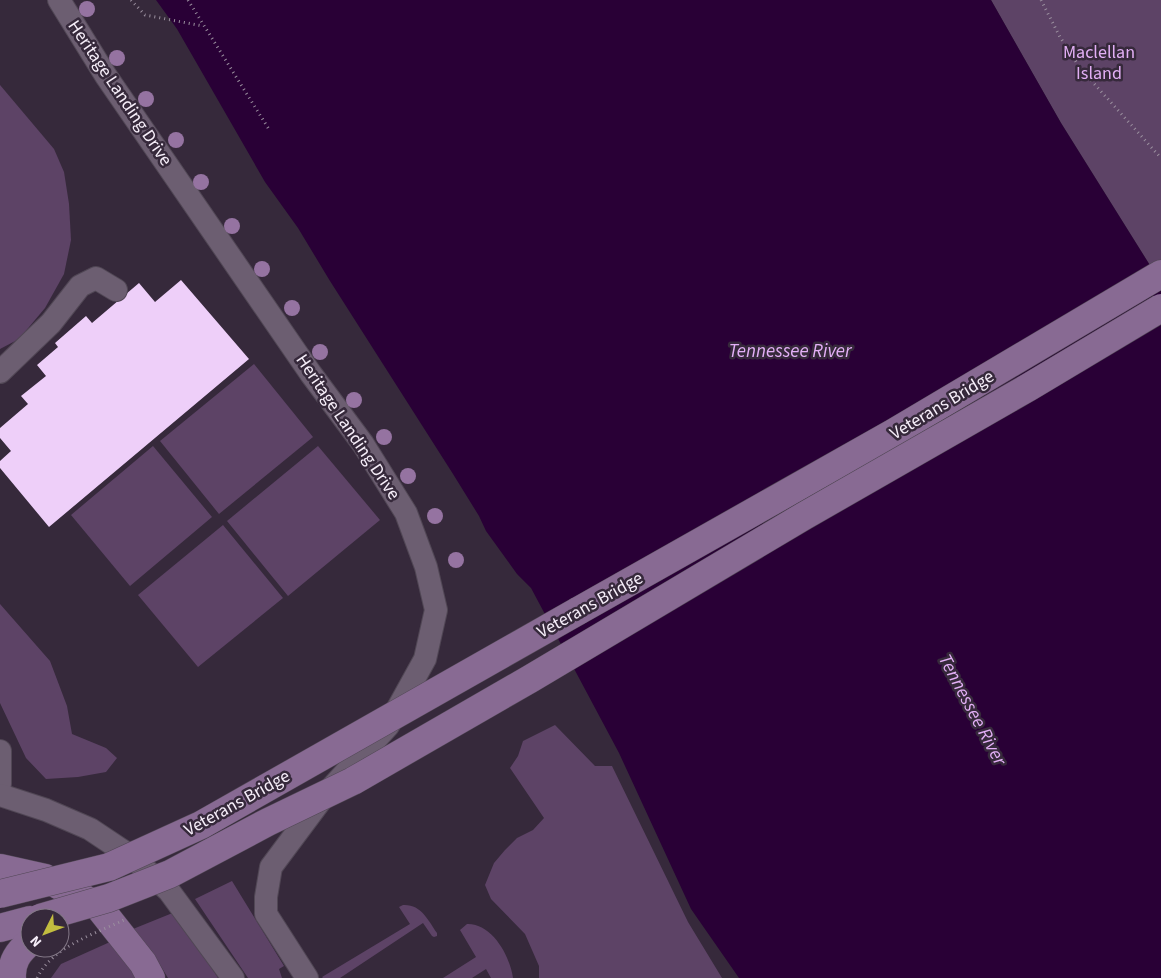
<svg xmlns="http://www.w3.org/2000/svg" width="1161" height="978" viewBox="0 0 1161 978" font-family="'Source Sans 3',sans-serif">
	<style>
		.green { fill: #5d4366 }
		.water { fill: #290036 }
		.building { fill: #eecff9 }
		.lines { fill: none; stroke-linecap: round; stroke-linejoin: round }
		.minor-casing { stroke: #514755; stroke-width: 24 }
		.major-casing { stroke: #514755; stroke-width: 29 }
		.path { stroke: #9b909f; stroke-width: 3; stroke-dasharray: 1 4; stroke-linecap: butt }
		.minor { stroke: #6c5e71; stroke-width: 22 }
		.major { stroke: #886a93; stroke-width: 28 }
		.major-bridge-casing { stroke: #514755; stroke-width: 29; stroke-linecap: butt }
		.path-bridge { stroke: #9b909f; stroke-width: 3; stroke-dasharray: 1 4; stroke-linecap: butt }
		.major-bridge { stroke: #886a93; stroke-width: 28 }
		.tree { fill: #9573a1 }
		.labels { text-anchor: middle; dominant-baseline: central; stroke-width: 5; stroke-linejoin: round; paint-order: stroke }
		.park-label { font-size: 18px; fill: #e2aff5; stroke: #36293b }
		.street-label { font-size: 18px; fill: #f6eef9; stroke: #36293b }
		.water-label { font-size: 19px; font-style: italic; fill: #e3aff6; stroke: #36293b }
	</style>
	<rect width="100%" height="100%" fill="#36293b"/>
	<!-- green -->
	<g class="green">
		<polygon points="991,0 1161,0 1161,283 1061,123"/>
		<polygon points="0,85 54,149 64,172 69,204 71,240 64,274 45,308 19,339 0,349"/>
		<polygon points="254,364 313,437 219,514 160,441"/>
		<polygon points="153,446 212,517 130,586 71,515"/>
		<polygon points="318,446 380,520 288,596 227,521"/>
		<polygon points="223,525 283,598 198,667 138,595"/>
		<polygon points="0,604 50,661 67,706 72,734 106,748 117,758 106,772 78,777 46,779 26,758 0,703"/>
		<polygon points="555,725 595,766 612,766 688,922 722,978 539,978 539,966 525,934 491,899 485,885 494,863 505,850 517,838 533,830 544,818 510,768 518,756 523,741"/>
		<polygon points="232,881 284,966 279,969 282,978 248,978 195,899"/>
		<path d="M403,905C421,904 428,920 437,933V936L434,937L432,936L423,923L340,978H323L322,977L410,924L399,907Z"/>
		<polygon points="175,912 218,978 168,978 151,950 133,929"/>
		<path d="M467,924C492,923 510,956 513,978H491L486,969L472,978H443L476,957L460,930Z"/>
		<polygon points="110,942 137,978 51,978 61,964"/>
	</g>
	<!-- water -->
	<polygon class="water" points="156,0 991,0 1061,123 1161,283 1161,978 739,978 691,909 619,753 531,588 517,574 486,531 479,516 453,474 330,281 298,228 265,182 177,29"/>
	<!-- building -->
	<polygon class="building" points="181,280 249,359 49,527 0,468 0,461 11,451 0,438 0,428 28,404 21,396 46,376 37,365 58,347 55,343 86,316 92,323 139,283 155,302"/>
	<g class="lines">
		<defs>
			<g id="minor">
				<polyline points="59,0 106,76 311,374 363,444 406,513 426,567 436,610 425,659 388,726 324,796 271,867 266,897 266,914 307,978"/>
				<polyline points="0,372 51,323 80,286 96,278 116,290"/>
				<polyline points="0,751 0,784"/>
				<polyline points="0,795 46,810 90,829 132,857 169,891 233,978"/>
			</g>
			<g id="major">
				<polyline points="578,611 893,433 1161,274"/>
				<polyline points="0,868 45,878 98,906 143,963 151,978"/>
				<polyline points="0,928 30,920"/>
				<path d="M12,978C11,962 18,952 30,942"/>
			</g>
		</defs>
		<!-- minor casing -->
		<use href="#minor" class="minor-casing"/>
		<!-- major casing -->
		<use href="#major" class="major-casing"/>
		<!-- path -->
		<g class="path">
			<polyline points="131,0 145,15 203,26"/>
			<polyline points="188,0 270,131"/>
			<polyline points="1041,0 1060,37 1080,68 1161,158"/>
		</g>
		<!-- minor -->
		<use href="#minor" class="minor"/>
		<!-- major -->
		<use href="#major" class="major"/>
		<defs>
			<g id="major-bridge">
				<polyline points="0,894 109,867 201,825 578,611"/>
				<polyline points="40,918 109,898 170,874 268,822 353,781 530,679 804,516 1029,387 1161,308"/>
			</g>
		</defs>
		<!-- major-bridge casing -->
		<use href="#major-bridge" class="major-bridge-casing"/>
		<!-- path-bridge -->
		<path class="path-bridge" d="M37,978C53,946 95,934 126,919"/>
		<!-- major-bridge -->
		<use href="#major-bridge" class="major-bridge"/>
	</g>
	<!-- trees -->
	<g class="tree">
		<circle cx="87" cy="9" r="8"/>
		<circle cx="117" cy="58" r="8"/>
		<circle cx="146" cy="99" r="8"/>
		<circle cx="176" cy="140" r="8"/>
		<circle cx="201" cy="182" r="8"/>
		<circle cx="232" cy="226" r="8"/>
		<circle cx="262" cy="269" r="8"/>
		<circle cx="292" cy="308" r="8"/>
		<circle cx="320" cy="352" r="8"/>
		<circle cx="354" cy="400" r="8"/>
		<circle cx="384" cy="437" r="8"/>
		<circle cx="408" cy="476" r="8"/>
		<circle cx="435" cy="516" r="8"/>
		<circle cx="456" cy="560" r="8"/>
	</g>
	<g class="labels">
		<!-- park labels -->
		<g class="park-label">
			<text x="1099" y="52">Maclellan<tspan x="1099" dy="21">Island</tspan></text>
		</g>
		<!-- street labels -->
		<g class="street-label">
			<text transform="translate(120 93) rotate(56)">Heritage Landing Drive</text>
			<text transform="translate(942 405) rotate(-31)">Veterans Bridge</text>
			<text transform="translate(348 427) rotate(56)">Heritage Landing Drive</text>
			<text transform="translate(590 605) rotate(-29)">Veterans Bridge</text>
			<text transform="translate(237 803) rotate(-29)">Veterans Bridge</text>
		</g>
		<!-- water labels -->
		<g class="water-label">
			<text x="790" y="351">Tennessee River</text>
			<text transform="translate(972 710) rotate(62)">Tennessee River</text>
		</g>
	</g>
	<!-- north arrow -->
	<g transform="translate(45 933) rotate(228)"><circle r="24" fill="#36293b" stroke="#837887"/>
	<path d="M0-4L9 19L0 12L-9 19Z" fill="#c2bd3f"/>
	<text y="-8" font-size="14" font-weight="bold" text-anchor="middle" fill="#f6eef9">N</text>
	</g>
</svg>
